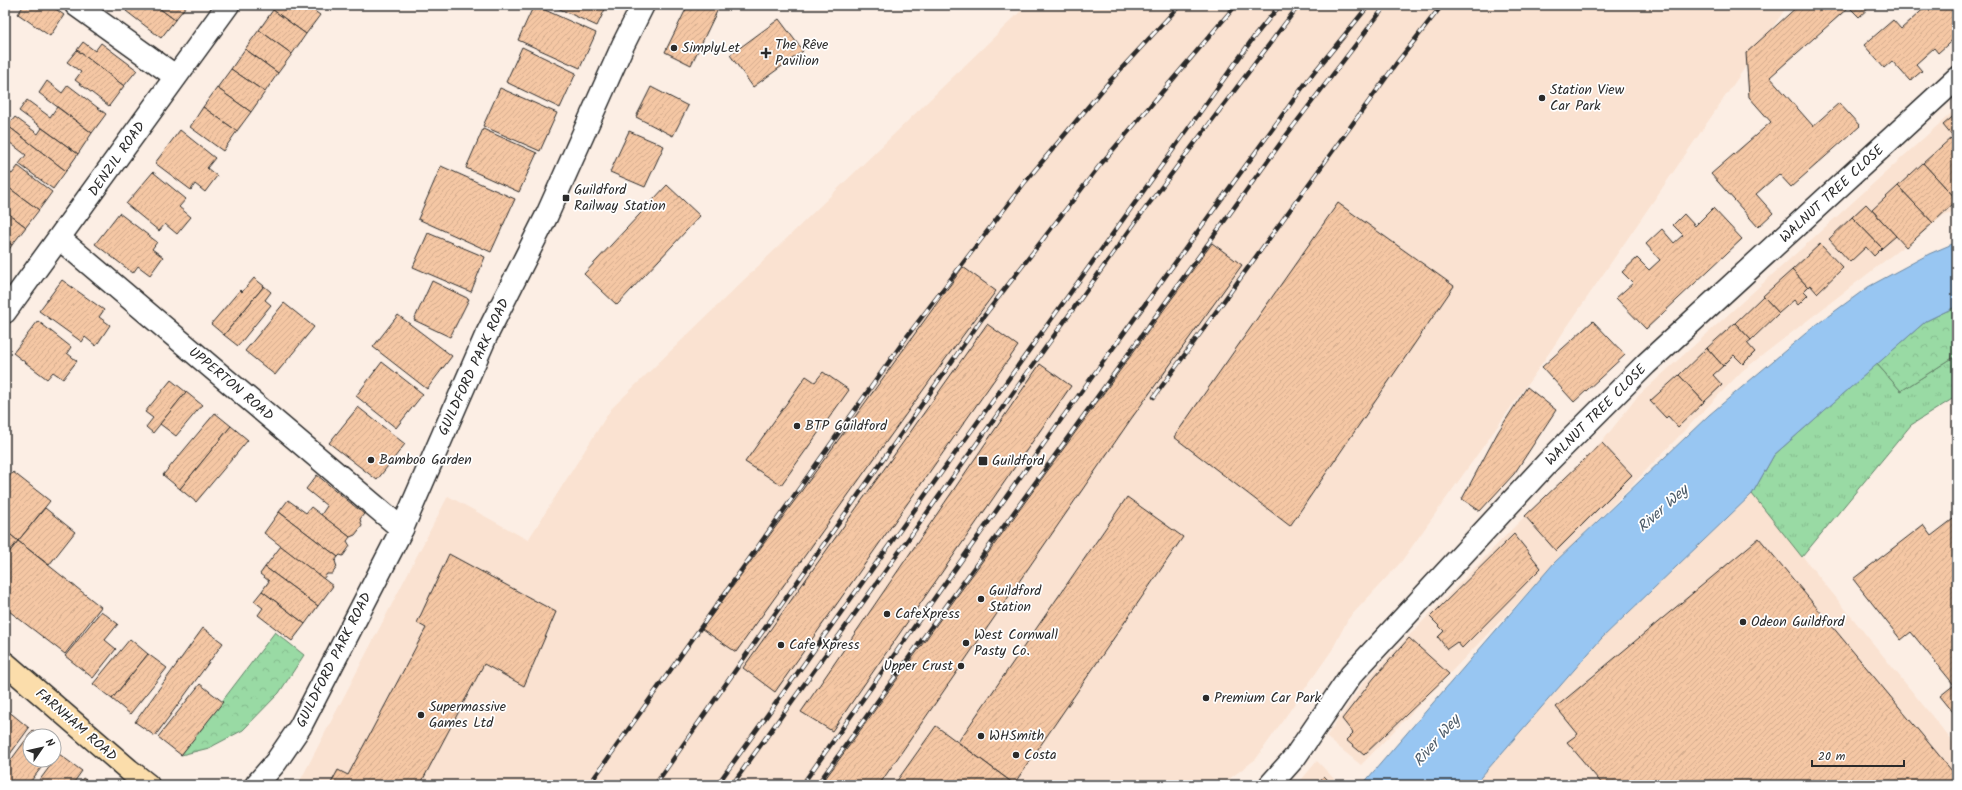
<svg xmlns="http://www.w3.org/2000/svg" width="1962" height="790" viewBox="0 0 1962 790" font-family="Kalam,sans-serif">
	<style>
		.built { fill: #fae2d1 }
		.grass { fill: url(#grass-tufts); stroke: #628268 }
		.forest { fill: url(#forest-crowns); stroke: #628268 }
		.water { fill: #98c6f2; stroke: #6c88a2 }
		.building { fill: url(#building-hatch); stroke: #2b2b2b }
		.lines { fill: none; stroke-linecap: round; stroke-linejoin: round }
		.street-casing { stroke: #2b2b2b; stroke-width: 25 }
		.secondary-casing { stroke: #2b2b2b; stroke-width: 25 }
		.primary-casing { stroke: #2b2b2b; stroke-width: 25 }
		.street { stroke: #fff; stroke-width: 22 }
		.secondary { stroke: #fff; stroke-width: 22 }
		.primary { stroke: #fbddab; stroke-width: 22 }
		.rail-casing { stroke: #2b2b2b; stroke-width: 4.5 }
		.rail { stroke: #fff; stroke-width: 3; stroke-dasharray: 9; stroke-linecap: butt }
		.poi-dot { fill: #2b2b2b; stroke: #fff; stroke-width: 1.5 }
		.labels { text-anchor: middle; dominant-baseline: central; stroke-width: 3.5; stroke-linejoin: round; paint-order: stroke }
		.poi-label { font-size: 14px; fill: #2b2b2b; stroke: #fff; text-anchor: start }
		.street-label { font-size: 14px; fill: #2b2b2b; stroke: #fff }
		.water-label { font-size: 15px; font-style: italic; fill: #4c5a67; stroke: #fff }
	</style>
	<defs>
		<pattern id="grass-tufts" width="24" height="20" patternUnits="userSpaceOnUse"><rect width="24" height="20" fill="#99daa4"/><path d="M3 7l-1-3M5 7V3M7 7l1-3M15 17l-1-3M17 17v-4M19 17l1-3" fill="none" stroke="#84bb8d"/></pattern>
		<pattern id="forest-crowns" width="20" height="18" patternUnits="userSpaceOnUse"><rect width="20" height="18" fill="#99daa4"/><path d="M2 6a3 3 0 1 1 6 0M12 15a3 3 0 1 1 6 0" fill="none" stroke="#84bb8d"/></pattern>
		<pattern id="building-hatch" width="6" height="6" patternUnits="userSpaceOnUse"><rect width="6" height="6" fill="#f5c7a4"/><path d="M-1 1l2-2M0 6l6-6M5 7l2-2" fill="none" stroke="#d2ab8d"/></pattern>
	</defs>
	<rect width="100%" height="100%" fill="#fceee4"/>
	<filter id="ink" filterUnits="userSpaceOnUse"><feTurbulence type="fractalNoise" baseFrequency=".025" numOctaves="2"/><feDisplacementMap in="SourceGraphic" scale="8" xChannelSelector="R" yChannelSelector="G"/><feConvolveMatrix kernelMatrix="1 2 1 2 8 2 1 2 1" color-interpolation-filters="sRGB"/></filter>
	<g filter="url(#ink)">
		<!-- built -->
		<g class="built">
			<polygon points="1027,5 1788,5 1536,372 1401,562 1348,619 1332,650 1256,759 1221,785 298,785 448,496 528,540 611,409"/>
			<polygon points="1957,108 1957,210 1944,215 1742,371 1361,765 1326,737 1363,683 1516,525 1605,438 1637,397"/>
			<polygon points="1752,494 1957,747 1957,785 1474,785 1601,639"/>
			<polygon points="1317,761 1340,785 1297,785"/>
		</g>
		<!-- grass -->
		<polygon class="grass" points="1957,355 1957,396 1911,425 1802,557 1752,494 1774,455 1877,364 1901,391"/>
		<!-- forest -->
		<g class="forest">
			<polygon points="1957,306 1957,355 1901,391 1877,364 1926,321"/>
			<polygon points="275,632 304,655 279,693 243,730 209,748 181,755"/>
		</g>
		<!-- water -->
		<polygon class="water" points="1957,242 1957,306 1926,321 1774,455 1752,494 1601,639 1474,785 1362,785 1554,563 1709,415 1812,328 1868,287 1929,254"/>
		<!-- building -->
		<g class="building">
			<polygon points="24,5 50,5 64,15 50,36 18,14"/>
			<polygon points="131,5 155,5 175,20 161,38 126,11"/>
			<polygon points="155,5 187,5 175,20"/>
			<polygon points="277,5 306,5 320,15 306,34 273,10"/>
			<polygon points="534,5 596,33 580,68 518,40"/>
			<polygon points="551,5 607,5 597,26"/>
			<polygon points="688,5 720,5 691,65 665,52"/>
			<polygon points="1799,5 1872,5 1859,17 1849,7 1770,77 1813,126 1839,103 1860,126 1791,187 1779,174 1756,194 1773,213 1758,227 1711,174 1771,122 1749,97 1746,53"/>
			<polygon points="1928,5 1957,5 1957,26 1955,28 1957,30 1957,36 1938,53 1934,48 1916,64 1922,71 1910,81 1892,61 1884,68 1864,45 1893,20 1901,29"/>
			<polygon points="273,10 306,34 292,54 259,30"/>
			<polygon points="779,19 803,51 753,87 730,55"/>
			<polygon points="259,30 292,54 278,73 245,49"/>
			<polygon points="83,42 95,51 101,43 137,70 124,86 77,50"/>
			<polygon points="522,47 576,73 560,108 506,82"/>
			<polygon points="245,49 278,73 265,92 231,69"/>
			<polygon points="77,50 124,86 109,106 75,80 81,72 67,62"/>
			<polygon points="231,69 265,92 251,112 217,88"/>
			<polygon points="47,81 62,93 68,85 106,114 92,133 39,93"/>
			<polygon points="651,87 688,106 673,136 636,117"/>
			<polygon points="217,88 251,112 237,131 203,107"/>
			<polygon points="500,88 557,113 540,151 483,126"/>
			<polygon points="27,100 50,117 57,107 92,133 78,154 19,111"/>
			<polygon points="203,107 237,131 223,151 190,127"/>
			<polygon points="1957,113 1957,142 1943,125"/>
			<polygon points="15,117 38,134 42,128 78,154 66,171 8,126"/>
			<polygon points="8,126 66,171 53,189 19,164 26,155 5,139 5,129"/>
			<polygon points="483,129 537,153 519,192 466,168"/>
			<polygon points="180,130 215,158 207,168 217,176 205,192 195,184 191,190 155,163"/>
			<polygon points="629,131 664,146 645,187 610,172"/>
			<polygon points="1951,138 1957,144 1957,200 1923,163"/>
			<polygon points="1923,163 1957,200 1933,223 1898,186"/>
			<polygon points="18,166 52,192 39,210 5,185 5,169 12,174"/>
			<polygon points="441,166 515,199 491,252 418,219"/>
			<polygon points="153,172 186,199 179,207 191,217 177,234 165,224 159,231 126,204"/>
			<polygon points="5,185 39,210 26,227 5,211"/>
			<polygon points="667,185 700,216 617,305 584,274"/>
			<polygon points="1898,186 1933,223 1906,247 1872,210"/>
			<polygon points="1338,203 1454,286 1290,526 1174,437"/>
			<polygon points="1866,204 1896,236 1882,248 1852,217"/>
			<polygon points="1713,208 1742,239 1646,329 1616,298 1633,283 1622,272 1637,258 1649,270 1660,260 1646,244 1662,229 1674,243 1683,235 1673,225 1684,214 1695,226"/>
			<polygon points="5,211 26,227 12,245 5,240"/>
			<polygon points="119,213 157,242 152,249 163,257 150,275 138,266 133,273 95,244"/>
			<polygon points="1852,217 1882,248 1874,256 1866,247 1850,262 1829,239"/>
			<polygon points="428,233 485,257 471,292 413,267"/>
			<polygon points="5,240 12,245 5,256"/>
			<polygon points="1212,243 1242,265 1131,419 879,785 832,785 825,779"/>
			<polygon points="1820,244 1843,268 1817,293 1810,285 1808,287 1792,270"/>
			<polygon points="963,267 996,291 944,361 736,652 702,629"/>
			<polygon points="1792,270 1808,287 1804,291 1808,295 1798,305 1794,300 1779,313 1763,296"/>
			<polygon points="254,278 264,286 224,335 211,324 240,290 242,292"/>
			<polygon points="62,280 104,310 99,317 110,325 96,346 85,337 82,342 39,311"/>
			<polygon points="432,281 469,299 450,337 414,320"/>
			<polygon points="264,286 271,292 265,300 271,305 238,346 224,335"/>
			<polygon points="1763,296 1779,313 1751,340 1735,323"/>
			<polygon points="284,303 314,327 275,375 245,351"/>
			<polygon points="398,315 452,356 427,389 373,347"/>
			<polygon points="38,321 71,347 67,353 77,361 63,379 53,372 47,379 13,353"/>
			<polygon points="1593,321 1625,355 1574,402 1542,367"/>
			<polygon points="1735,323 1751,340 1747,343 1755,352 1743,364 1734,355 1723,366 1707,348"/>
			<polygon points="987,324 1018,346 775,692 743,668"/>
			<polygon points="1707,348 1723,366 1713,375 1722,385 1704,402 1679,375"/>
			<polygon points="382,362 423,394 396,428 356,396"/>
			<polygon points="1040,364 1071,386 832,731 801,712"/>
			<polygon points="823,372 849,390 781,485 745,462 806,376 815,382"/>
			<polygon points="1679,375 1704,402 1678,427 1668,416 1666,418 1650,401"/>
			<polygon points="171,380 186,392 153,433 146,427 153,418 145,412"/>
			<polygon points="1527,387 1556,410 1514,474 1480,511 1462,499 1498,432"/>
			<polygon points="186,392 202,405 176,436 160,424"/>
			<polygon points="358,407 405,444 377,480 329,443"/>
			<polygon points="215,413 231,426 180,489 163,475"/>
			<polygon points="231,426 248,440 196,502 180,489"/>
			<polygon points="1602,443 1632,475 1556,551 1525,516"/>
			<polygon points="13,472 50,501 18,541 5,530 5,481"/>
			<polygon points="317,475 364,514 360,519 362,526 355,535 350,537 321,515 327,506 306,489"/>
			<polygon points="1127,497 1183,537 1014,784 958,742"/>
			<polygon points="288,500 306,513 311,507 350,537 347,541 350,546 343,556 340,555 338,557 279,512"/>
			<polygon points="45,508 75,532 49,565 18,541"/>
			<polygon points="279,512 338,557 335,561 337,567 332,574 327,574 323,579 264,533"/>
			<polygon points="1957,516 1957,717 1940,696 1954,685 1911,632 1901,640 1853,579 1923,525 1931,536"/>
			<polygon points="5,530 18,541 5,558"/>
			<polygon points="1514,534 1541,568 1462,648 1457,642 1447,649 1438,637 1444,631 1430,617"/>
			<polygon points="1759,538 1957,777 1957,785 1603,785 1567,742 1578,734 1556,707"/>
			<polygon points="18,541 101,607 65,654 5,608 5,558"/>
			<polygon points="281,546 333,586 318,606 265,567"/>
			<polygon points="449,554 556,612 524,686 484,664 420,785 330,785 338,770 348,775 426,628 417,623"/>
			<polygon points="265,567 318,606 305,624 262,591 269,581 260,574"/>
			<polygon points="262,591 305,624 292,641 258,615 263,608 254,601"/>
			<polygon points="101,611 118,624 105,640 116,649 93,678 65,656"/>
			<polygon points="203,628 223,643 155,736 135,722"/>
			<polygon points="1409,638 1449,674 1364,755 1346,740 1353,733 1342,719 1374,678"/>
			<polygon points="130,639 148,654 112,699 93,684"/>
			<polygon points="148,654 167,668 130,714 112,699"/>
			<polygon points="200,684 223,702 181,755 158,737"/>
			<polygon points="7,710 29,728 5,761 5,713"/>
			<polygon points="936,726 1014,784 1014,785 894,785"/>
			<polygon points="33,730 42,736 30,736 30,760 47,760 28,785 5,785 5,768"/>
			<polygon points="59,754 82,771 72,785 36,785"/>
			<polygon points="1324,776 1333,785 1316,785"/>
			<polygon points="83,778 93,785 78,785"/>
		</g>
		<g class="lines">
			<defs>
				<g id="street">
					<polyline points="76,5 175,76"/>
					<polyline points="60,239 402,529"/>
					<polyline points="5,312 228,5"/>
				</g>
				<g id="secondary">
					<polyline points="256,785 276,762 300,727 402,529 486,336 547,215 623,45 643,5"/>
					<polyline points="1270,785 1295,757 1351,675 1549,461 1646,364 1957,78"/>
				</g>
				<polyline id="primary" points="5,663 129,770 148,785"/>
			</defs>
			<!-- street casing -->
			<use href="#street" class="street-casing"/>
			<!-- secondary casing -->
			<use href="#secondary" class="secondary-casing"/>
			<!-- primary casing -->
			<use href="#primary" class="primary-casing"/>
			<!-- street -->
			<use href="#street" class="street"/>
			<!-- secondary -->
			<use href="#secondary" class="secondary"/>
			<!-- primary -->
			<use href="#primary" class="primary"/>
			<defs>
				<g id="rail">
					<polyline points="1154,397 1396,64 1442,5"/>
					<polyline points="589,785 908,335 1025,182 1109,82 1180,5"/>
					<polyline points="655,785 981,320 1100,165 1236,5"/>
					<polyline points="717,785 1254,37 1280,5"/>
					<polyline points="732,785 1142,213 1299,5"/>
					<polyline points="802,785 1060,421 1308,80 1369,5"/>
					<polyline points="817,785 1285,137 1386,5"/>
				</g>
			</defs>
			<!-- rail casing -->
			<use href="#rail" class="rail-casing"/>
			<!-- rail -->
			<use href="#rail" class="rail"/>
		</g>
	</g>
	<!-- markers -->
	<g class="poi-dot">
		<circle cx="674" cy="48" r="4"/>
		<path d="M764 47h4v4h4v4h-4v4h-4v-4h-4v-4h4z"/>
		<circle cx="1542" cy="98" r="4"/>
		<rect x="562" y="194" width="8" height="8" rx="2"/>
		<circle cx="797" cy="426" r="4"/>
		<circle cx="371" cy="460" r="4"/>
		<rect x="978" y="456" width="10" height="10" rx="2"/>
		<circle cx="981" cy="599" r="4"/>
		<circle cx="887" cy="614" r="4"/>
		<circle cx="1743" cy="622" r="4"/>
		<circle cx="966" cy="643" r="4"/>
		<circle cx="781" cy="645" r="4"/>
		<circle cx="961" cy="666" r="4"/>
		<circle cx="1206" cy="698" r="4"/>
		<circle cx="421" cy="715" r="4"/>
		<circle cx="981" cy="736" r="4"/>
		<circle cx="1016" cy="755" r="4"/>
	</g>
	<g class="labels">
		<!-- poi labels -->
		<g class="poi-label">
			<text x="775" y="45">The Rêve<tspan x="775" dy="16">Pavilion</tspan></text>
			<text x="682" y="48">SimplyLet</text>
			<text x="1550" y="90">Station View<tspan x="1550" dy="16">Car Park</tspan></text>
			<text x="574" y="190">Guildford<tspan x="574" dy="16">Railway Station</tspan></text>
			<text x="805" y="426">BTP Guildford</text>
			<text x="379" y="460">Bamboo Garden</text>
			<text x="992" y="461">Guildford</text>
			<text x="989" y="591">Guildford<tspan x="989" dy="16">Station</tspan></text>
			<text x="895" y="614">CafeXpress</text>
			<text x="1751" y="622">Odeon Guildford</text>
			<text x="974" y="635">West Cornwall<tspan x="974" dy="16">Pasty Co.</tspan></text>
			<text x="789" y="645">Cafe Xpress</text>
			<text x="953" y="666" text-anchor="end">Upper Crust</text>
			<text x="1214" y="698">Premium Car Park</text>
			<text x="429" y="707">Supermassive<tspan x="429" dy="16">Games Ltd</tspan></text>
			<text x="989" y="736">WHSmith</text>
			<text x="1024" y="755">Costa</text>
		</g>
		<!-- street labels -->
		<g class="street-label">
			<text transform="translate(117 159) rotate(-55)">DENZIL ROAD</text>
			<text transform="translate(1832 194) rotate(-43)">WALNUT TREE CLOSE</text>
			<text transform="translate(474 367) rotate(-65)">GUILDFORD PARK ROAD</text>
			<text transform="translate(231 384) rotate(40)">UPPERTON ROAD</text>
			<text transform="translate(1596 415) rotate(-45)">WALNUT TREE CLOSE</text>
			<text transform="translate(334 660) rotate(-63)">GUILDFORD PARK ROAD</text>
			<text transform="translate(76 725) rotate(41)">FARNHAM ROAD</text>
		</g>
		<!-- water labels -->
		<g class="water-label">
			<text transform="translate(1663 509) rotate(-42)">River Wey</text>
			<text transform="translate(1437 741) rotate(-49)">River Wey</text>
		</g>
	</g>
	<!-- margin -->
	<rect width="1962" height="790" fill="none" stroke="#fff" stroke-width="20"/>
	<rect x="10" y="10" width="1942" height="770" fill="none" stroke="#2b2b2b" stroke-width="1.5" filter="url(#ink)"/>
	<!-- north arrow -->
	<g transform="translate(42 748) rotate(56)"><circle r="19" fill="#ffffff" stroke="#aaaaaa"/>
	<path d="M0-3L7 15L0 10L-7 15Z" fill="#2b2b2b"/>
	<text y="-6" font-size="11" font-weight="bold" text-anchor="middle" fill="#2b2b2b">N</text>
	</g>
	<!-- scale -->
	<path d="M1812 760v6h92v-6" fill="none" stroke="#2b2b2b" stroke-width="2"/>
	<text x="1818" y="760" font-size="12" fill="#2b2b2b" stroke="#ffffff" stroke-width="3" paint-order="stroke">20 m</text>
</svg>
